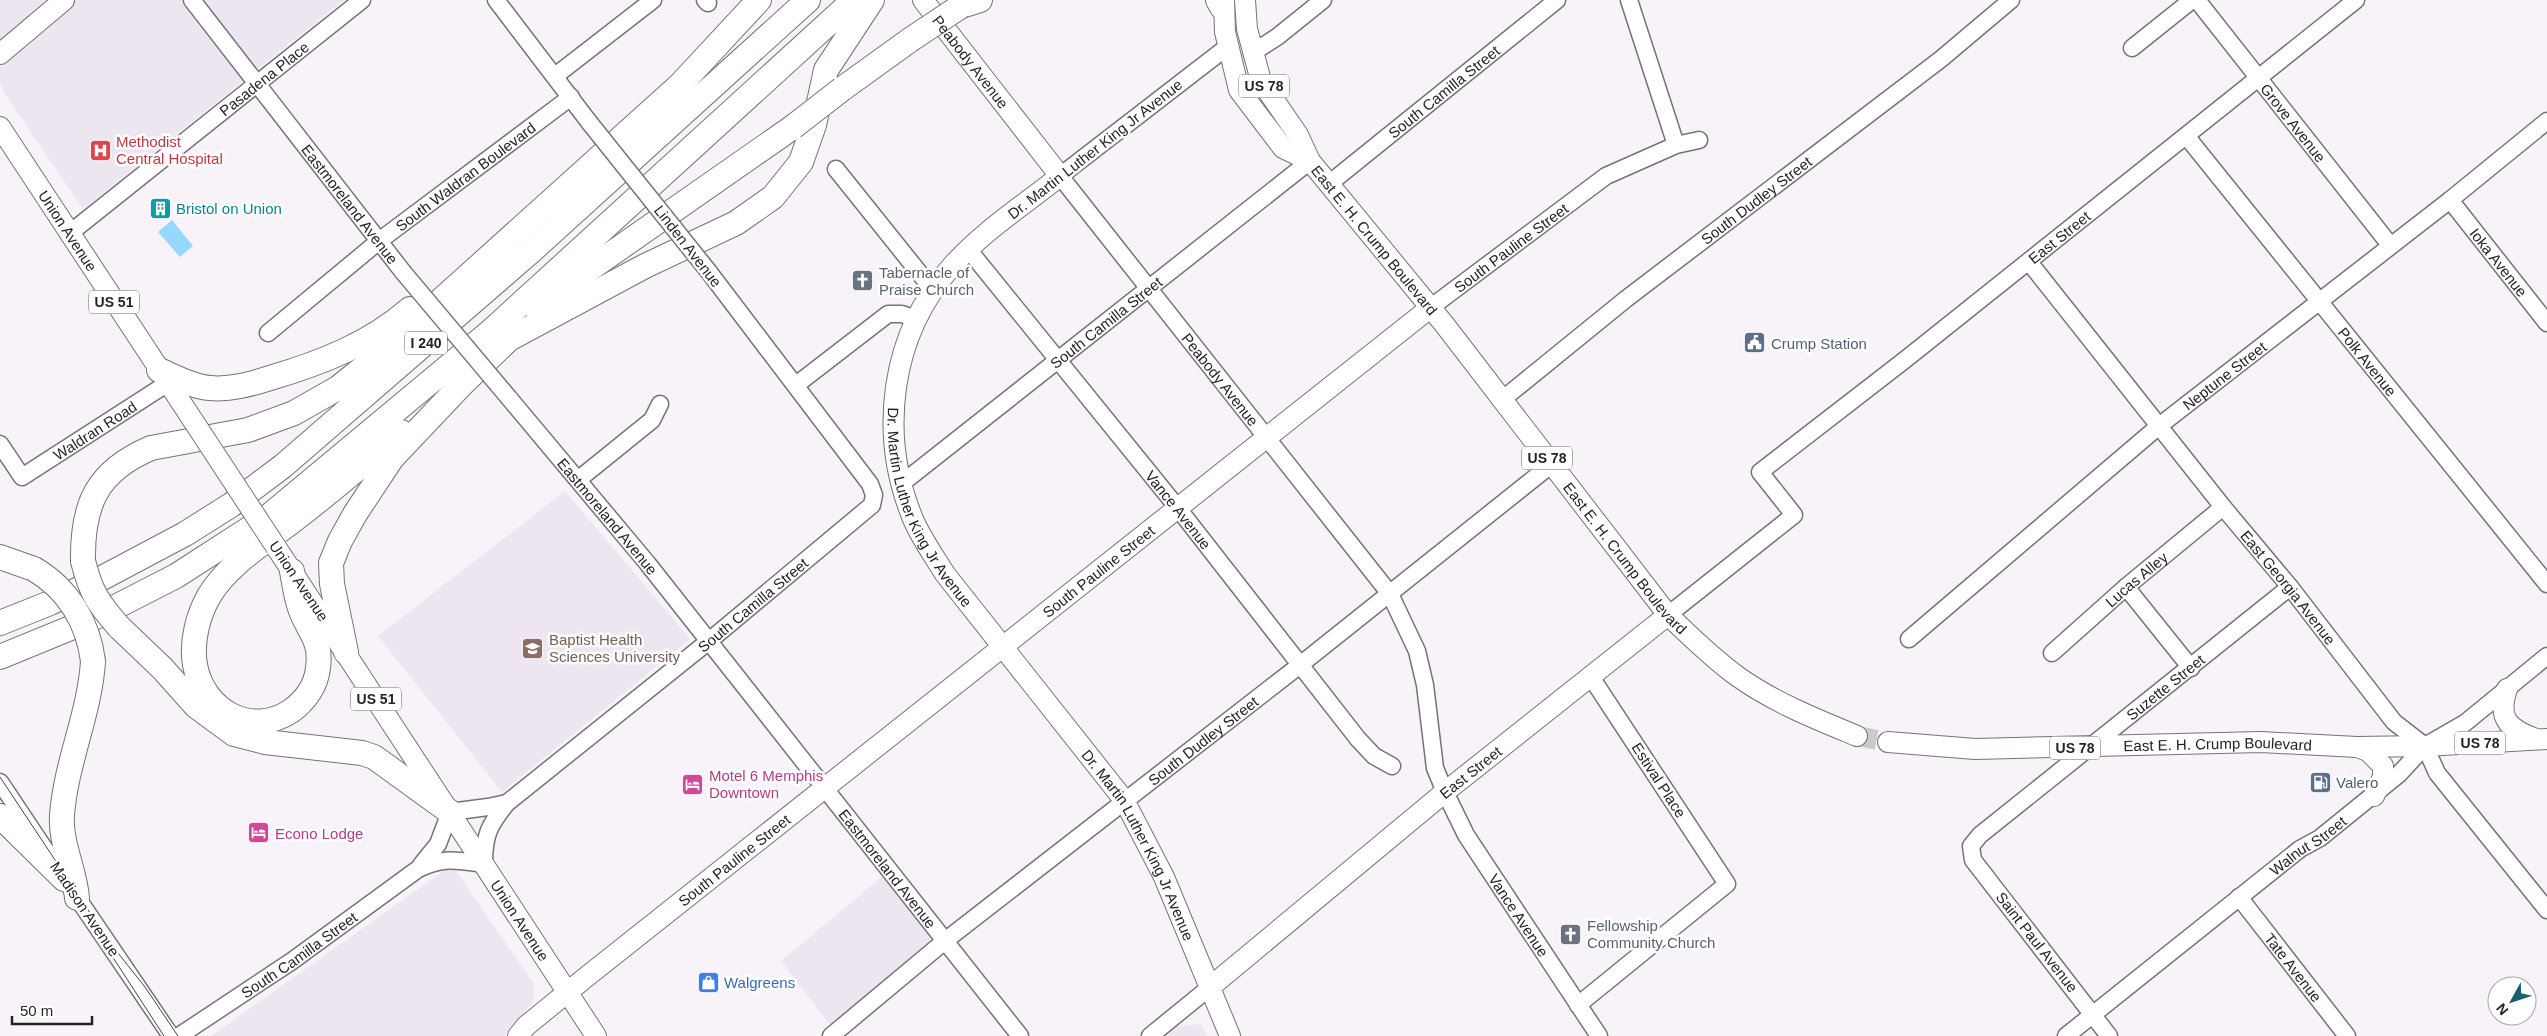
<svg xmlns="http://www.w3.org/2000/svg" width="2547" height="1036" viewBox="0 0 2547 1036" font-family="Arial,sans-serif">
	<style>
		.built { fill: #ede5f0 }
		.water { fill: #97d9fd }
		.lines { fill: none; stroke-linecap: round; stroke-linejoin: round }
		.major-tunnel { stroke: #cdc9ce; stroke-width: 20; stroke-dasharray: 20 10; stroke-linecap: butt }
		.minor-casing { stroke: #767377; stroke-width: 19 }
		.major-casing { stroke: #767377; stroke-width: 22 }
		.highway-casing { stroke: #767377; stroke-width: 26 }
		.minor { stroke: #fff; stroke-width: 16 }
		.major { stroke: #fff; stroke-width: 20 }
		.highway { stroke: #fff; stroke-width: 24 }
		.tram { stroke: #434143; stroke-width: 1 }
		.minor-bridge-casing { stroke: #767377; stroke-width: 19; stroke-linecap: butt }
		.major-bridge-casing { stroke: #767377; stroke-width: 22; stroke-linecap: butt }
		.highway-bridge-casing { stroke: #767377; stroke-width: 26; stroke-linecap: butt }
		.minor-bridge { stroke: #fff; stroke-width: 16 }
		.major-bridge { stroke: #fff; stroke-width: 20 }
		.highway-bridge { stroke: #fff; stroke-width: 24 }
		.labels { text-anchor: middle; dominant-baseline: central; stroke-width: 5; stroke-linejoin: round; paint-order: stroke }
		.shield { fill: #fff; stroke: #666566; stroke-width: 1 }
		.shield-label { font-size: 14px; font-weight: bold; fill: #252325 }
		.street-label { font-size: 15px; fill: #252325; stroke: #fff }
		.health-label { font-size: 15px; fill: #be3a42; stroke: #fff; text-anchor: start }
		.culture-label { font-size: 15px; fill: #0d838f; stroke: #fff; text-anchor: start }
		.worship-label { font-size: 15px; fill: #5b616d; stroke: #fff; text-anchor: start }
		.service-label { font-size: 15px; fill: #4e5e75; stroke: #fff; text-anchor: start }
		.education-label { font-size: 15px; fill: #785e54; stroke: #fff; text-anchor: start }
		.hotel-label { font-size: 15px; fill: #b23c85; stroke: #fff; text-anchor: start }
		.shop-label { font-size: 15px; fill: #366cbe; stroke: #fff; text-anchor: start }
	</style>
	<rect width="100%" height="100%" fill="#f7f3f8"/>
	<!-- built -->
	<g class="built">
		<polygon points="0,0 344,0 83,209 3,91 0,81"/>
		<polygon points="565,491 690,639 502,792 378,636"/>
		<polygon points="452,865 534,984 534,1000 505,1036 211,1036"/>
		<polygon points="882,877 934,941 830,1025 781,961"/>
		<polygon points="1201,1024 1207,1036 1165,1036 1178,1026"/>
	</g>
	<!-- water -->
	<polygon class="water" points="172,220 193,246 180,257 158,232"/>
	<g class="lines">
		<!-- major-tunnel -->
		<polyline class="major-tunnel" points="1857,736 1888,742"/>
		<defs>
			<g id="minor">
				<path id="s1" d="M192,0L403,272"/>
				<polyline points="496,0 589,122"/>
				<polyline points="705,0 708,3"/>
				<polyline points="1629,0 1676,145"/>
				<path id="s2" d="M2197,0L2390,245"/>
				<path id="s3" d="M1227,47L1060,176L1390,594L1417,651L1425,685L1435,768L1445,792L1466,835L1599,1036"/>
				<polyline points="2132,48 2192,0"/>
				<polyline points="1252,53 1277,37 1323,0"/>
				<polyline points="555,76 653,0"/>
				<path id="s4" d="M2187,137L2547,584"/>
				<polyline points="836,169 933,290"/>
				<path id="s5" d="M1330,183L1557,0"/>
				<path id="s6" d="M2450,200L2547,323"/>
				<path id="s7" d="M70,233L362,0"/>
				<path id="s8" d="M968,249L1177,507L1358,739L1374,756L1392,766"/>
				<path id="s9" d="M2029,262L2223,507L2290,587L2394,722L2425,746L2437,773L2547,910"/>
				<path id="s10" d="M1430,308L1606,176L1676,145L1699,140"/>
				<path id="s11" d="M268,333L379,241L571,97"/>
				<polyline points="796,385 888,314 902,314 916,319"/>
				<path id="s12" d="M509,398L648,564L1020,1036"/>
				<path id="s13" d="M1503,399L1626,299L1941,59L2011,0"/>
				<path id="s14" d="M0,444L22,477L168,383"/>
				<polyline points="579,479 652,420 660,404"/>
				<path id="s15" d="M901,484L1310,161"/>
				<polyline points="2126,587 2191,668"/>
				<path id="s16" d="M1668,615L1794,515L1760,472L1906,359L2356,0"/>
				<path id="s17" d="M1909,639L2159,426L2450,200L2547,121"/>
				<path id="s18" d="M2052,653L2126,587L2223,507"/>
				<polyline points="0,782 46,851"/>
				<polyline points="421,865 438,844 450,812 488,807 507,803"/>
				<polyline points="72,890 171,1036"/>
				<path id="s19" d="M2239,897L2347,1036"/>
				<polyline points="1578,1005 1727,884 1591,677"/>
				<path id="s20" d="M179,1036L292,961L418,869C444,857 456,860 484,864C484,835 489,825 507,803L709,641L872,505L874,495L870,484L709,272"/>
				<path id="s21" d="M831,1036L946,940L1300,665L1552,464"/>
				<polyline points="1150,1036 1209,988"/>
				<path id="s22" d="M2066,1036L2300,849L2320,838L2399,774L2425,746L2465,723L2547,656"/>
				<path id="s23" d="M2109,1036L1973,860L1971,846L1980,835L2290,587"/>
			</g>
			<g id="major">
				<path id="s24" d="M923,0L1060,176C1024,205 983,231 952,266C890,335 878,434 913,519C921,538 934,556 945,574L1124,800L1164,877L1230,1036"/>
				<polyline points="1224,0 1225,32 1239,90 1283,148 1310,161"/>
				<path id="s25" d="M1245,0L1247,29L1261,81L1298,135L1310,161L1444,324L1668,615C1690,636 1712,658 1737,676C1773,702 1816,719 1857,736"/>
				<polyline points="0,54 64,0"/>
				<path id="s26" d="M0,127L194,422"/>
				<path id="s27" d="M276,547L596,1036"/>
				<path d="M2507,689C2497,718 2508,729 2536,739"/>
				<path id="s28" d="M1888,742L1975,749L2261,742L2357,747L2425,746L2547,739"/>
				<polyline points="2357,747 2368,751 2383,766 2383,777 2374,796"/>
				<path id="s29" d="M1209,988L1445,792L1668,615"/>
				<path id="s30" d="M518,1036L526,1026L585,978L1430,308"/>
			</g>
			<g id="highway">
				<polyline points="1218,0 1222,7"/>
				<polyline points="961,6 980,0"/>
				<polyline points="842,89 910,40"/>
				<polyline points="535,307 793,127"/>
				<path d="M159,370C175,377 193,387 210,388C230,390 251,384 270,378C321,363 370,344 410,309"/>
				<polyline points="0,557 34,569"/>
				<path d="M83,561C82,504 97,471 151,448L248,430L294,413L338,388L388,348L680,85L759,0"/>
				<path d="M292,571C294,583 296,597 300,608C308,632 322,639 318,668C316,686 305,701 291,711C250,738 203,710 195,665C191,642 198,615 209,596C230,561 268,541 299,516C334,489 367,460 401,432"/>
				<polyline points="0,623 50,603 104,577 185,534 231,505 283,466 529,253 808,0"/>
				<polyline points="119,627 162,668 196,706 234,734 265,742 362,753 374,757 450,812"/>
				<polyline points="346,652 332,584 331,563 340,541 355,514 392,458 462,384 509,339 645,266 736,223 773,197 801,162 814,125 826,70 872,0"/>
				<polyline points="0,657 90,620 176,576 269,516 490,332 854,0"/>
				<polyline points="0,816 64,879"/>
				<path d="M77,898C75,870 60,844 62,815C66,762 90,713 93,661"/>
			</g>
		</defs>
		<!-- minor casing -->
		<use href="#minor" class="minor-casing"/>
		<!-- major casing -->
		<use href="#major" class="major-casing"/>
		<!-- highway casing -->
		<use href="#highway" class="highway-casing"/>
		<!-- minor -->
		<use href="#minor" class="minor"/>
		<!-- major -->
		<use href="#major" class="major"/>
		<!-- highway -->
		<use href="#highway" class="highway"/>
		<!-- tram -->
		<g class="tram">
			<polyline points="0,777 110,943 145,987 178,1036"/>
			<polyline points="112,956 164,1036"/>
		</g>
		<defs>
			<g id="minor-bridge">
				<polyline points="589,122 709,272"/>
				<polyline points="403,272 509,398"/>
			</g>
			<polyline id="major-bridge" points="194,422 276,547"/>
			<g id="highway-bridge">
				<polyline points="910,40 961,6"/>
				<polyline points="793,127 842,89"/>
				<path d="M83,561C91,593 98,603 119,627"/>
				<path d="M34,569C68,589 88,622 93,661"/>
			</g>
		</defs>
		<!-- minor-bridge casing -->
		<use href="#minor-bridge" class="minor-bridge-casing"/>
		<!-- major-bridge casing -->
		<use href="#major-bridge" class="major-bridge-casing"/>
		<!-- highway-bridge casing -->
		<use href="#highway-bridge" class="highway-bridge-casing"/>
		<!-- minor-bridge -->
		<use href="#minor-bridge" class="minor-bridge"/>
		<!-- major-bridge -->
		<use href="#major-bridge" class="major-bridge"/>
		<!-- highway-bridge -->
		<use href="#highway-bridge" class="highway-bridge"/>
	</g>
	<!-- icons -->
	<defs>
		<symbol id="hospital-square" viewBox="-11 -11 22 22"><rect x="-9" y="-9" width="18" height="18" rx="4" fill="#e0444e" stroke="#fff"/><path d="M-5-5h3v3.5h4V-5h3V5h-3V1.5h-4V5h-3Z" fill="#fff"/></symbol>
		<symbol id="building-square" viewBox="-11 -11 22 22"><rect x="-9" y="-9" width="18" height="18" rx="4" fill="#0f9aa8" stroke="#fff"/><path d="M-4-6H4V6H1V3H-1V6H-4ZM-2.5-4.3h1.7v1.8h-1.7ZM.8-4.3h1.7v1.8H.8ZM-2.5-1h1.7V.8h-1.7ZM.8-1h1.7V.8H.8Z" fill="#fff"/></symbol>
		<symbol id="church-square" viewBox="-11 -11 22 22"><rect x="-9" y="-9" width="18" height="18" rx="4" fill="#6b7280" stroke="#fff"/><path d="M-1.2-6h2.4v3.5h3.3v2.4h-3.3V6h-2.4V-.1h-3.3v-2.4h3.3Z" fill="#fff"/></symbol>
		<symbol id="civic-square" viewBox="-11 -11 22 22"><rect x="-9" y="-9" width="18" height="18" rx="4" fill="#5c6f8a" stroke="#fff"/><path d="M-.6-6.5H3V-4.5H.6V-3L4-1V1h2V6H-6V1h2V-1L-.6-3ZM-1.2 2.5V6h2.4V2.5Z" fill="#fff"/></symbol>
		<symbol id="university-square" viewBox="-11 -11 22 22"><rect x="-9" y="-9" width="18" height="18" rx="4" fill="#8d6e63" stroke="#fff"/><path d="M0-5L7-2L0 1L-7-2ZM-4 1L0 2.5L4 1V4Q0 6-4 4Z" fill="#fff"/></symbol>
		<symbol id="fuel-square" viewBox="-11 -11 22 22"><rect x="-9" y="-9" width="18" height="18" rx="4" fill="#5c6f8a" stroke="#fff"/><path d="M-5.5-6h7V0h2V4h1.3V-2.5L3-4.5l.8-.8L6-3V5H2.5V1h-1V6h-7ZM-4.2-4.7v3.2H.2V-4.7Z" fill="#fff"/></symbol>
		<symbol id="hotel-square" viewBox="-11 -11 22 22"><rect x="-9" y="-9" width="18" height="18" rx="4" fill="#d1479c" stroke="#fff"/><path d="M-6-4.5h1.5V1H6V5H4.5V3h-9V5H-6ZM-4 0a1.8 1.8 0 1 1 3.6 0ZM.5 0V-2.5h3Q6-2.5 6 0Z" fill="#fff"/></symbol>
		<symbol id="shop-square" viewBox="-11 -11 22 22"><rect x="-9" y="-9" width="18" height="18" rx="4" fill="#3f7fe0" stroke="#fff"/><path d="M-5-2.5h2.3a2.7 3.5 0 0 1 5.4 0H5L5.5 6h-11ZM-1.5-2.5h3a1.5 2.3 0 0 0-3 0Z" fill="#fff"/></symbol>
	</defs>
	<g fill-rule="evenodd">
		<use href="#hospital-square" x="88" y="138" width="25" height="25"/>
		<use href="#building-square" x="148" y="196" width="25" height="25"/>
		<use href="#church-square" x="850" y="268" width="25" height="25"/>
		<use href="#civic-square" x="1742" y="330" width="25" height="25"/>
		<use href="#university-square" x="520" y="636" width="25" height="25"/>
		<use href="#fuel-square" x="2308" y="770" width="25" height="25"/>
		<use href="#hotel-square" x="680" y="772" width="25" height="25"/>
		<use href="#hotel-square" x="246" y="820" width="25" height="25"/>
		<use href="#church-square" x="1558" y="922" width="25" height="25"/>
		<use href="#shop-square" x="696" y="970" width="25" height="25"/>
	</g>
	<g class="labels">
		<!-- shield labels -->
		<g class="shield">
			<rect x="1239" y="74.5" width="50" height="23" rx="4"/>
			<rect x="89" y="290.5" width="50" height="23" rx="4"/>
			<rect x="405" y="331.5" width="42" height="23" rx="4"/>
			<rect x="1522" y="446.5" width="50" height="23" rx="4"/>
			<rect x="351" y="687.5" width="50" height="23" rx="4"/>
			<rect x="2455" y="731.5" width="50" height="23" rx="4"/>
			<rect x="2050" y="736.5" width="50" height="23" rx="4"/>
		</g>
		<g class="shield-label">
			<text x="1264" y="86">US 78</text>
			<text x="114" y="302">US 51</text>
			<text x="426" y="343">I 240</text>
			<text x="1547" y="458">US 78</text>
			<text x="376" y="699">US 51</text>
			<text x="2480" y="743">US 78</text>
			<text x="2075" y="748">US 78</text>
		</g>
		<!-- street labels -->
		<g class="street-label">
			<text stroke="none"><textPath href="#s24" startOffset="78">Peabody Avenue</textPath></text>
			<text stroke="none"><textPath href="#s7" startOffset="248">Pasadena Place</textPath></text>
			<text stroke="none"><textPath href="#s5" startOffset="146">South Camilla Street</textPath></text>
			<text stroke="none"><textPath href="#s2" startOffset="156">Grove Avenue</textPath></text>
			<text transform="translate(1095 149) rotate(-38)">Dr. Martin Luther King Jr Avenue</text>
			<text stroke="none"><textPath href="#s11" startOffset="252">South Waldran Boulevard</textPath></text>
			<text stroke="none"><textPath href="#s13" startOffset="322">South Dudley Street</textPath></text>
			<text stroke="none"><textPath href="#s1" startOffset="258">Eastmoreland Avenue</textPath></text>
			<text stroke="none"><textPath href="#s26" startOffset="124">Union Avenue</textPath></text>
			<text stroke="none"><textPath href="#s16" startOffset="596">East Street</textPath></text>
			<text stroke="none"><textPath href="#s25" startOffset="279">East E. H. Crump Boulevard</textPath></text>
			<text transform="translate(688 246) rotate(52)">Linden Avenue</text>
			<text stroke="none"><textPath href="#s10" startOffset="101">South Pauline Street</textPath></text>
			<text stroke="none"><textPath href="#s6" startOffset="79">Ioka Avenue</textPath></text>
			<text stroke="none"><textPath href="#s15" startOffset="261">South Camilla Street</textPath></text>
			<text stroke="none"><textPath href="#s4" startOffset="288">Polk Avenue</textPath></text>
			<text stroke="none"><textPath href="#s17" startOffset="411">Neptune Street</textPath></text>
			<text stroke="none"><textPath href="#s3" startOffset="470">Peabody Avenue</textPath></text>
			<text stroke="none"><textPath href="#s14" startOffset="126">Waldran Road</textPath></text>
			<text stroke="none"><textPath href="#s24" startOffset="628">Dr. Martin Luther King Jr Avenue</textPath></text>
			<text stroke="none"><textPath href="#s8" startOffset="335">Vance Avenue</textPath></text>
			<text stroke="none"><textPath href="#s12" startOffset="154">Eastmoreland Avenue</textPath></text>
			<text stroke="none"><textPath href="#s25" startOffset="684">East E. H. Crump Boulevard</textPath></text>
			<text stroke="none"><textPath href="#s30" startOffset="744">South Pauline Street</textPath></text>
			<text stroke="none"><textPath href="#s18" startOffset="112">Lucas Alley</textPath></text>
			<text transform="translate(299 581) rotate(56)">Union Avenue</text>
			<text stroke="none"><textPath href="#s9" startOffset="416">East Georgia Avenue</textPath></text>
			<text stroke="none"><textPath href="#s20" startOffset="742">South Camilla Street</textPath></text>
			<text stroke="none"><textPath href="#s23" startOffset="488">Suzette Street</textPath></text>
			<text stroke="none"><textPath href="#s21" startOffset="475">South Dudley Street</textPath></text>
			<text stroke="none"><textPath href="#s28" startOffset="330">East E. H. Crump Boulevard</textPath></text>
			<text stroke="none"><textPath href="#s29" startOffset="339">East Street</textPath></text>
			<text transform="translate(1659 780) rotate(57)">Estival Place</text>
			<text stroke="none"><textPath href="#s22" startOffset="308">Walnut Street</textPath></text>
			<text stroke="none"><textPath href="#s24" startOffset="1032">Dr. Martin Luther King Jr Avenue</textPath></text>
			<text stroke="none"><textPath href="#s30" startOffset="279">South Pauline Street</textPath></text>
			<text stroke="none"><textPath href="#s12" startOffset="604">Eastmoreland Avenue</textPath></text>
			<text transform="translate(85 909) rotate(56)">Madison Avenue</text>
			<text stroke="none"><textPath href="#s3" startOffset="1095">Vance Avenue</textPath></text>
			<text stroke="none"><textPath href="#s27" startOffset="446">Union Avenue</textPath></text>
			<text transform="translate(2037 942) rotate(52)">Saint Paul Avenue</text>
			<text stroke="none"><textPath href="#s20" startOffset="145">South Camilla Street</textPath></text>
			<text stroke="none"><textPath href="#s19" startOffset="89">Tate Avenue</textPath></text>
		</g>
		<!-- health labels -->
		<g class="health-label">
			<text x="116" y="141">Methodist<tspan x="116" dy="17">Central Hospital</tspan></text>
		</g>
		<!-- culture labels -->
		<g class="culture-label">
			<text x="176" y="208">Bristol on Union</text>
		</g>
		<!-- worship labels -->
		<g class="worship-label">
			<text x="879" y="272">Tabernacle of<tspan x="879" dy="17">Praise Church</tspan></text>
			<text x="1587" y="925">Fellowship<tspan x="1587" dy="17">Community Church</tspan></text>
		</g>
		<!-- service labels -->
		<g class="service-label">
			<text x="1771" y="343">Crump Station</text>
			<text x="2336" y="782">Valero</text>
		</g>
		<!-- education labels -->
		<g class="education-label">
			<text x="549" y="639">Baptist Health<tspan x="549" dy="17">Sciences University</tspan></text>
		</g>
		<!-- hotel labels -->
		<g class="hotel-label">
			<text x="709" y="775">Motel 6 Memphis<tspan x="709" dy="17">Downtown</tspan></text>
			<text x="275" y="833">Econo Lodge</text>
		</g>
		<!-- shop labels -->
		<g class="shop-label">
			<text x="724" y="982">Walgreens</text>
		</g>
	</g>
	<!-- north arrow -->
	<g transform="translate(2512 1001) rotate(230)"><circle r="24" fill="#ffffff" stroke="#a8a7a8"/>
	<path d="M0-4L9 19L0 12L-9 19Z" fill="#17626f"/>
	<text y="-8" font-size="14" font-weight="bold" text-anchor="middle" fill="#252325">N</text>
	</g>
	<!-- scale -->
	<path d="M12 1016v8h80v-8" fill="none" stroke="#252325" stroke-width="2.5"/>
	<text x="20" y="1016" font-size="15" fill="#252325" stroke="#ffffff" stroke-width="4" paint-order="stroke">50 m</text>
</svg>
